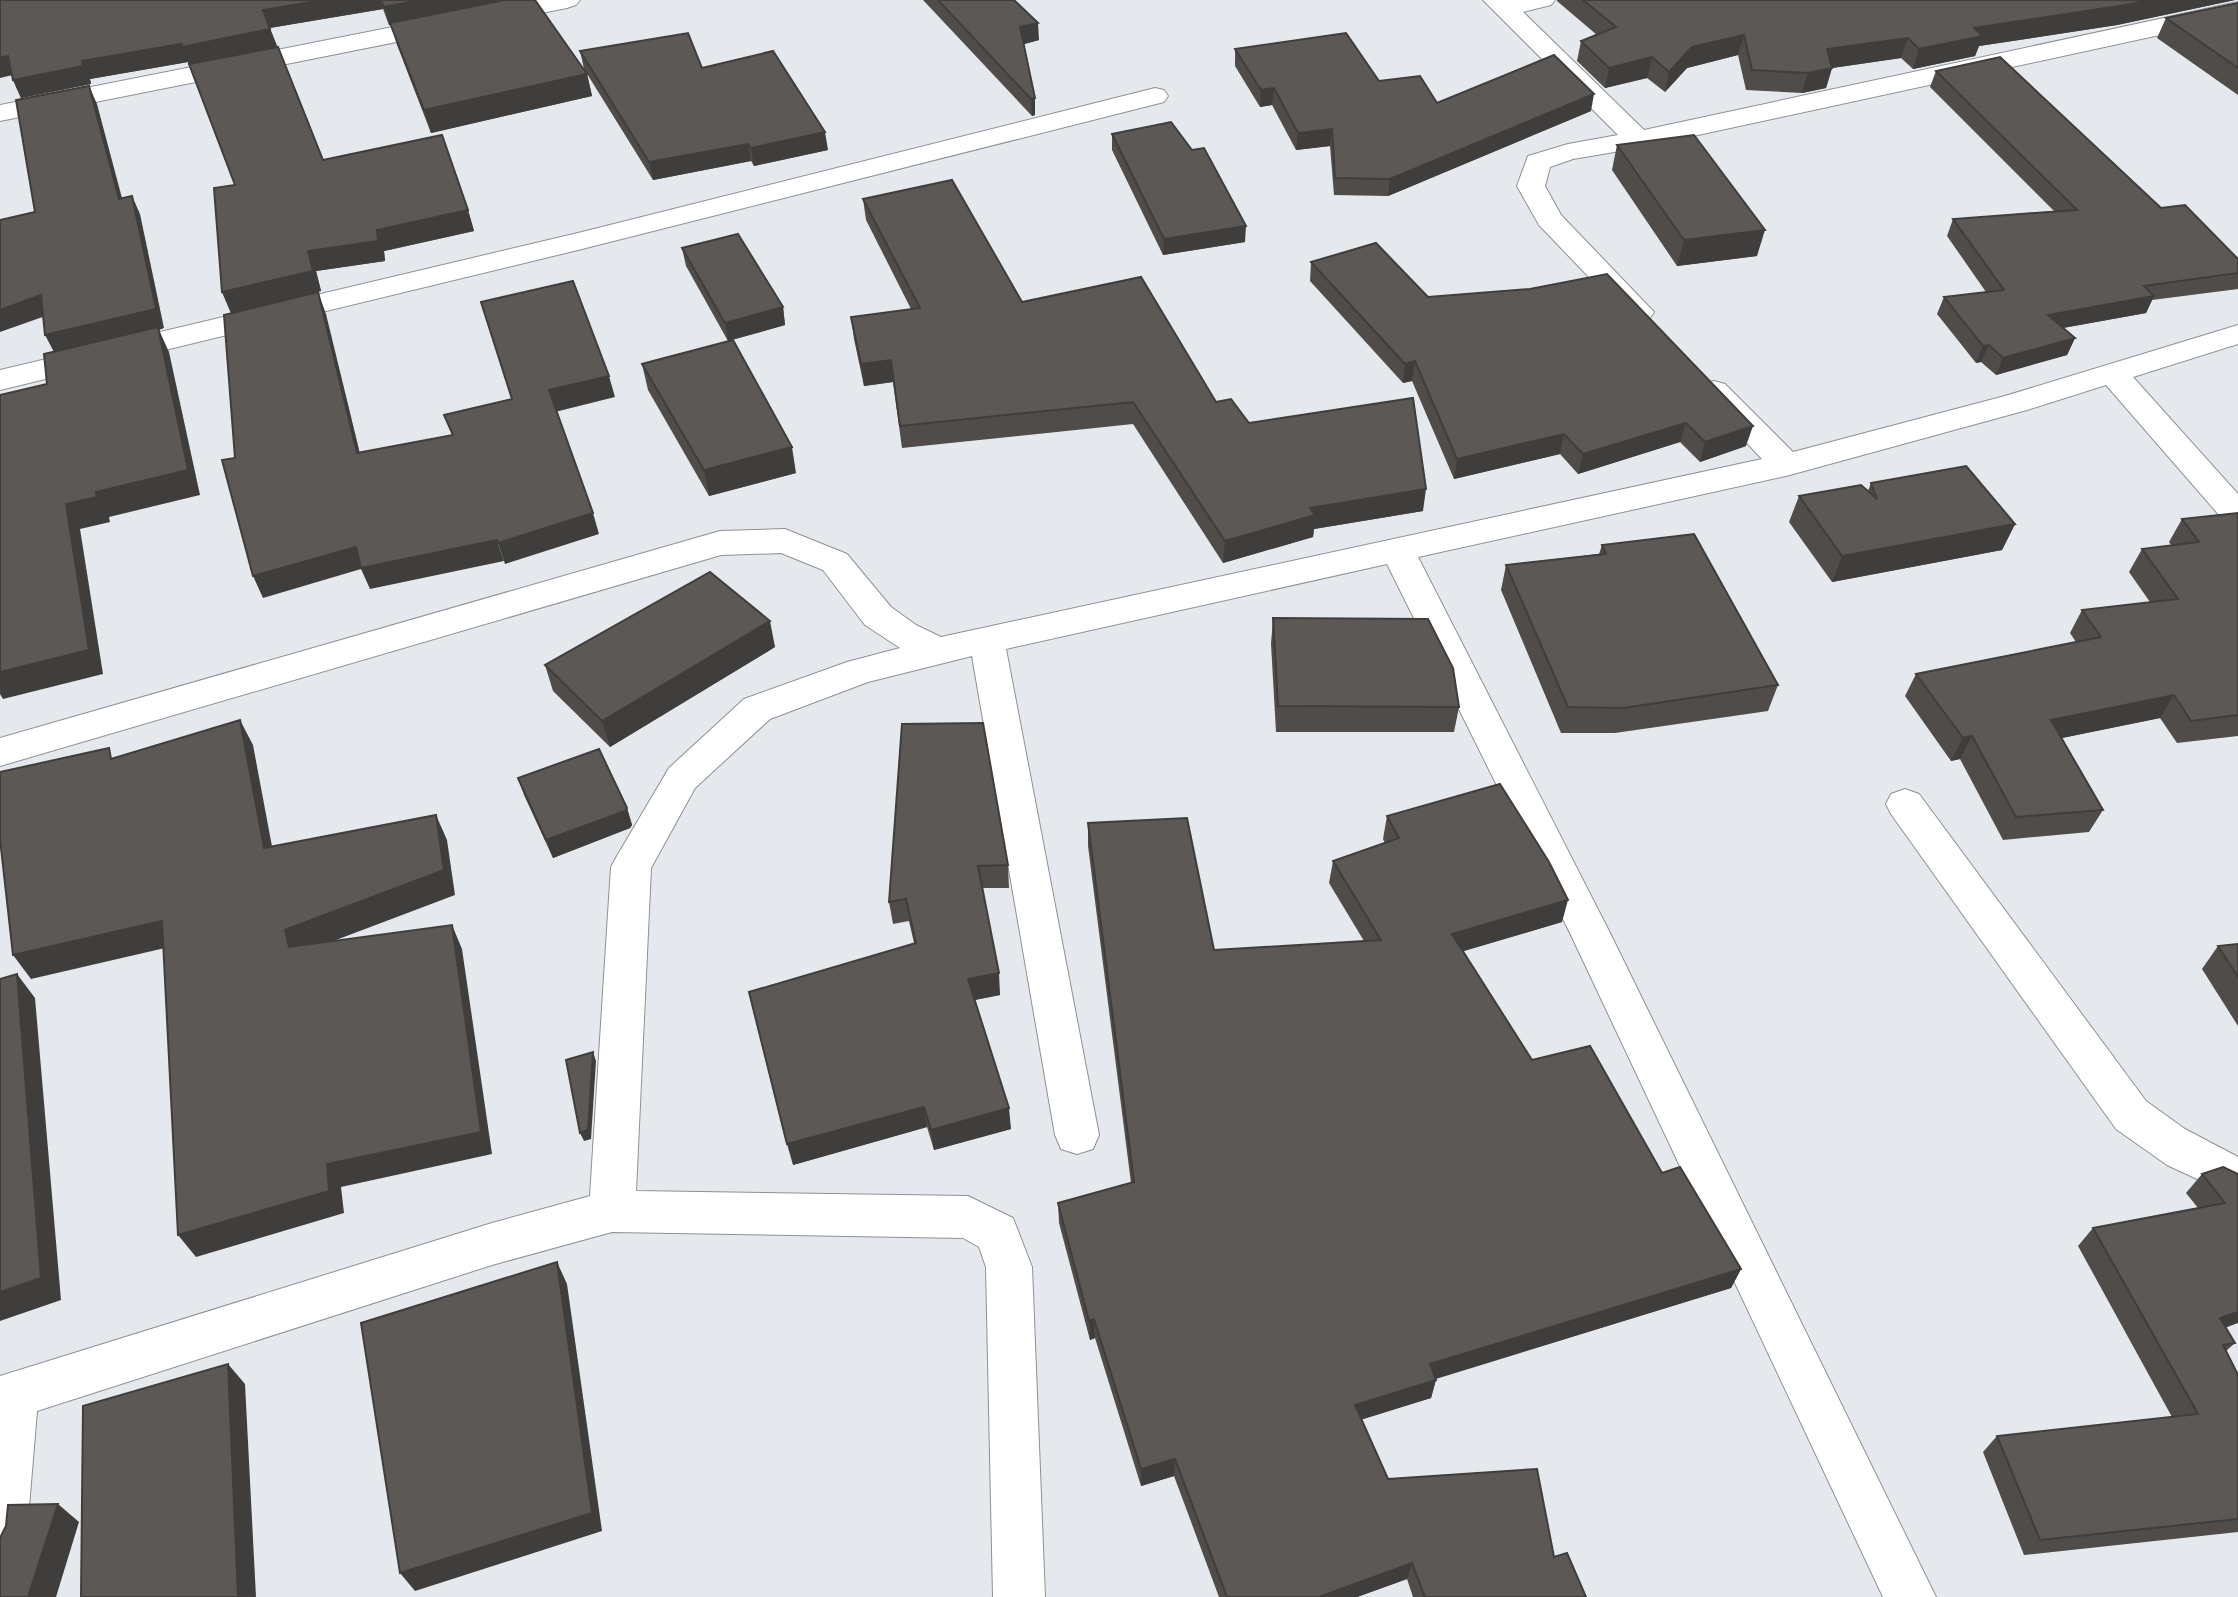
<svg xmlns="http://www.w3.org/2000/svg" width="2238" height="1597" viewBox="0 0 2238 1597" font-family="Karla,sans-serif">
	<style>
		.lines { fill: none; stroke-linecap: round; stroke-linejoin: round }
		.minor-casing { stroke: #8d9194; stroke-width: 2 }
		.minor { fill: #fff; fill-rule: evenodd }
		.wall { fill: #4f4c49 }
		.shaded-wall { fill: #403e3c }
		.building { fill: #5c5855; stroke: #403e3c; stroke-width: 2 }
	</style>
	<rect width="100%" height="100%" fill="#e5e9ed"/>
	<g class="lines">
		<defs>
			<g id="minor">
				<polygon points="529,0 580,0 576,5 567,8 0,121 0,105"/>
				<polygon points="1483,0 1555,0 1551,5 1523,12 1644,130 2238,2 2238,18 1638,148 1573,159 1550,167 1545,186 1561,215 1654,312 1650,318 1639,321 1628,318 1539,225 1517,186 1528,156 1568,144 1618,135"/>
				<polygon points="1155,88 1164,90 1168,96 1164,102 578,250 0,390 0,370 578,233"/>
				<polygon points="2238,325 2238,344 2133,377 2238,494 2238,526 2226,523 2106,385 2027,410 1786,476 1418,557 1610,933 1936,1597 1883,1597 1570,933 1387,564 1006,649 1099,1135 1093,1149 1077,1154 1061,1149 1055,1135 972,656 868,682 770,719 695,788 651,868 636,1191 968,1196 1013,1218 1032,1267 1045,1597 993,1597 986,1267 979,1247 963,1238 612,1232 492,1265 37,1411 26,1543 18,1561 0,1569 0,1376 492,1223 590,1196 611,867 617,856 669,768 744,699 847,662 900,648 865,625 823,570 781,553 721,555 0,766 0,738 720,531 785,529 847,554 891,607 916,625 941,637 1762,459 1698,391 1703,384 1714,381 1725,384 1793,452 2005,396"/>
				<polygon points="1905,789 1919,794 2146,1101 2185,1129 2238,1157 2238,1198 2167,1165 2116,1129 1891,814 1886,804 1891,794"/>
			</g>
		</defs>
		<!-- minor casing -->
		<use href="#minor" class="minor-casing"/>
		<!-- minor -->
		<use href="#minor" class="minor"/>
	</g>
	<!-- wall -->
	<g class="wall">
		<polygon points="0,0 535,0 587,74 592,96 431,133 397,45 391,25 389,25 383,9 270,28 323,160 468,210 474,231 384,251 385,261 316,271 321,291 231,313 222,292 235,185 188,62 90,79 91,84 21,98 13,80"/>
		<polygon points="923,0 1014,0 1039,40 1024,44 1035,115 1032,116"/>
		<polygon points="1557,0 2235,0 2117,25 1979,46 1975,56 1913,69 1901,58 1832,68 1826,88 1802,93 1746,90 1738,55 1687,68 1665,92 1647,78 1605,88 1577,61 1581,41 1597,35 1557,1"/>
		<polygon points="2238,3 2238,95 2157,38 2166,18"/>
		<polygon points="1235,49 1379,81 1437,103 1591,111 1388,196 1334,195 1330,146 1296,150 1272,105 1260,107 1235,66"/>
		<polygon points="580,51 702,68 828,150 754,166 751,161 653,180 584,69"/>
		<polygon points="1936,71 2161,208 2238,273 2238,289 2152,300 2146,313 2063,328 2075,338 2067,355 1996,375 1981,362 1976,363 1937,314 1944,297 1986,292 1947,236 1953,219 2054,211 1930,87"/>
		<polygon points="1112,134 1245,242 1163,255 1112,150"/>
		<polygon points="1617,145 1757,256 1677,266 1612,170"/>
		<polygon points="863,199 1022,302 1216,402 1249,423 1423,511 1314,529 1313,537 1223,563 1133,424 902,448 893,382 864,386 854,339 851,317 911,309 866,220"/>
		<polygon points="682,248 783,307 785,325 728,341 686,266"/>
		<polygon points="1311,262 1428,297 1746,446 1700,462 1680,442 1578,474 1560,454 1454,479 1412,381 1403,383 1310,281"/>
		<polygon points="642,364 796,473 709,496 648,390"/>
		<polygon points="1871,483 2015,524 2002,550 1832,582 1789,522 1799,496 1868,491"/>
		<polygon points="2238,513 2238,736 2177,743 2160,718 2061,738 2103,810 2089,832 2003,840 1960,759 1951,761 1905,696 1916,674 2076,642 2070,633 2082,610 2150,602 2129,572 2142,549 2171,545 2169,542 2182,519"/>
		<polygon points="1602,545 1778,685 1768,711 1615,733 1561,733 1501,590 1506,565 1599,554"/>
		<polygon points="1273,618 1459,707 1454,732 1276,732 1271,644"/>
		<polygon points="775,647 610,747 553,691 545,665"/>
		<polygon points="902,724 1008,865 1009,888 982,888 1000,995 974,1000 1011,1129 934,1150 927,1127 793,1165 914,943 909,921 893,924 889,902"/>
		<polygon points="518,778 627,808 632,825 630,828 553,858 524,795"/>
		<polygon points="1387,816 1562,922 1463,951 1532,1060 1662,1173 1741,1269 1731,1288 1436,1379 1431,1398 1361,1419 1388,1479 1554,1557 1586,1597 1413,1597 1407,1579 1357,1597 1219,1597 1174,1476 1141,1486 1095,1338 1090,1340 1059,1223 1058,1203 1131,1183 1088,846 1088,823 1214,950 1364,941 1329,883 1333,861 1385,843 1383,839"/>
		<polygon points="2238,944 2238,1026 2202,969 2218,946"/>
		<polygon points="2202,1174 2238,1174 2226,1328 2235,1343 2226,1351 2238,1375 2238,1532 2024,1555 1983,1452 1997,1436 2172,1417 2078,1246 2093,1228 2198,1208 2186,1193"/>
	</g>
	<!-- shaded-wall -->
	<g class="shaded-wall">
		<polygon points="323,0 380,0 383,9 269,28 263,10"/>
		<polygon points="420,0 515,0 389,25 384,7"/>
		<polygon points="2150,0 2235,0 2117,25 1979,46 1975,56 1913,69 1919,49 1974,28"/>
		<polygon points="1038,23 1039,40 1021,45 1020,27"/>
		<polygon points="270,29 277,47 189,65 188,62 90,79 91,84 21,98 13,80 82,61"/>
		<polygon points="1744,35 1738,55 1687,68 1665,92 1669,72 1692,47"/>
		<polygon points="1908,38 1901,58 1832,68 1826,88 1802,93 1808,73 1827,49"/>
		<polygon points="8,56 17,74 0,78 0,58"/>
		<polygon points="1652,57 1647,78 1605,88 1609,68"/>
		<polygon points="587,74 592,96 431,133 424,110"/>
		<polygon points="89,86 97,104 127,217 119,199"/>
		<polygon points="1274,88 1272,105 1260,107 1261,90"/>
		<polygon points="1594,94 1591,111 1388,196 1390,179"/>
		<polygon points="1035,98 1035,115 1032,116 1031,99"/>
		<polygon points="1332,129 1330,146 1296,150 1298,133"/>
		<polygon points="825,132 828,150 754,166 751,148"/>
		<polygon points="748,144 751,161 653,180 649,162"/>
		<polygon points="132,196 140,214 164,328 159,330 169,352 200,495 109,517 110,522 80,529 103,674 3,699 0,694 0,672 66,504 96,492 55,354 45,335"/>
		<polygon points="468,210 474,231 384,251 385,261 316,271 321,291 231,313 222,292 308,251 377,230"/>
		<polygon points="1246,226 1245,242 1163,255 1164,239"/>
		<polygon points="1765,230 1757,256 1677,266 1684,240"/>
		<polygon points="318,292 326,314 365,474 357,453"/>
		<polygon points="41,295 51,314 0,332 0,310"/>
		<polygon points="2154,296 2146,313 2040,332 2048,315"/>
		<polygon points="783,307 785,325 728,341 725,323"/>
		<polygon points="2075,338 2067,355 1996,375 2003,358"/>
		<polygon points="1989,345 1981,362 1976,363 1983,346"/>
		<polygon points="891,360 893,382 864,386 861,364"/>
		<polygon points="1415,361 1412,381 1403,383 1405,364"/>
		<polygon points="609,376 615,397 555,412 549,390"/>
		<polygon points="1686,423 1680,442 1578,474 1583,454"/>
		<polygon points="1753,426 1746,446 1700,462 1705,442"/>
		<polygon points="1564,434 1560,454 1454,479 1457,459"/>
		<polygon points="792,447 796,473 709,496 704,470"/>
		<polygon points="1426,489 1423,511 1314,529 1313,537 1223,563 1225,541 1310,508"/>
		<polygon points="593,513 599,534 505,564 498,543"/>
		<polygon points="2015,524 2002,550 1832,582 1842,556"/>
		<polygon points="497,540 504,561 370,589 361,569 263,598 253,576 356,547"/>
		<polygon points="770,621 775,647 610,747 602,721"/>
		<polygon points="2174,695 2160,718 2038,743 2051,720"/>
		<polygon points="240,720 253,745 277,873 264,848"/>
		<polygon points="1972,736 1960,759 1951,761 1963,738"/>
		<polygon points="627,808 632,825 630,828 553,858 546,840"/>
		<polygon points="436,815 447,840 455,895 299,954 289,947 285,930"/>
		<polygon points="1568,900 1562,922 1447,956 1452,934"/>
		<polygon points="162,921 178,945 31,979 13,955"/>
		<polygon points="452,925 462,949 492,1154 341,1187 344,1213 196,1257 178,1235 327,1164"/>
		<polygon points="999,973 1000,995 970,1001 968,979"/>
		<polygon points="17,974 35,998 61,1300 0,1321 0,1292"/>
		<polygon points="593,1052 596,1061 591,1139 584,1141 580,1133"/>
		<polygon points="924,1107 927,1127 793,1165 787,1144"/>
		<polygon points="1009,1108 1011,1129 934,1150 931,1130"/>
		<polygon points="557,1262 567,1284 602,1531 415,1591 400,1573"/>
		<polygon points="1741,1269 1731,1288 1424,1382 1430,1364"/>
		<polygon points="2238,1312 2238,1323 2203,1336 2220,1318"/>
		<polygon points="1094,1319 1095,1338 1090,1340 1089,1321"/>
		<polygon points="228,1364 245,1384 256,1597 238,1597"/>
		<polygon points="1436,1380 1431,1398 1351,1423 1355,1405"/>
		<polygon points="1175,1459 1174,1476 1141,1486 1141,1469"/>
		<polygon points="58,1504 79,1522 56,1597 28,1597"/>
		<polygon points="1412,1563 1407,1579 1357,1597 1319,1597"/>
	</g>
	<!-- building -->
	<g class="building">
		<polygon points="0,0 323,0 263,10 270,29 182,47 181,44 82,61 83,66 13,80 8,56 0,58"/>
		<polygon points="381,0 420,0 384,7"/>
		<polygon points="505,0 535,0 587,74 424,110 390,23"/>
		<polygon points="938,0 1014,0 1038,23 1020,27 1035,98 1031,99"/>
		<polygon points="1583,0 2150,0 2125,5 1974,28 1983,36 1919,49 1908,38 1827,49 1832,68 1808,73 1752,70 1744,35 1692,47 1669,72 1652,57 1609,68 1581,41 1616,27"/>
		<polygon points="2238,3 2238,68 2166,18"/>
		<polygon points="688,33 702,68 773,51 825,132 751,148 748,144 649,162 580,51"/>
		<polygon points="1346,33 1379,81 1420,76 1437,103 1554,55 1594,94 1390,179 1335,178 1332,129 1298,133 1274,88 1261,90 1235,49"/>
		<polygon points="278,47 323,160 442,135 468,210 377,230 378,241 308,251 313,271 222,292 214,188 235,185 189,64"/>
		<polygon points="2000,57 2161,208 2185,205 2238,259 2238,273 2144,286 2154,296 2048,315 2075,338 2003,358 1989,345 1983,346 1944,297 2004,290 1953,219 2077,210 1936,71"/>
		<polygon points="89,86 119,199 132,196 156,309 45,335 41,295 0,310 0,220 35,212 16,100"/>
		<polygon points="1171,122 1192,150 1204,148 1246,226 1164,239 1112,134"/>
		<polygon points="1694,135 1765,230 1684,240 1617,145"/>
		<polygon points="952,180 1022,302 1141,277 1216,402 1231,399 1249,423 1413,398 1426,489 1310,508 1315,515 1225,541 1133,402 900,426 891,360 861,364 851,317 920,308 863,199"/>
		<polygon points="738,234 783,307 725,323 682,248"/>
		<polygon points="1376,243 1428,297 1530,289 1607,274 1753,426 1705,442 1686,423 1583,454 1564,434 1457,459 1415,361 1405,364 1311,262"/>
		<polygon points="573,281 609,376 549,390 593,513 498,543 497,540 361,568 356,547 253,576 222,460 235,458 224,315 318,292 357,453 453,435 444,415 512,399 481,302"/>
		<polygon points="158,327 188,470 96,492 97,497 66,504 89,650 0,672 0,395 47,384 44,354"/>
		<polygon points="733,340 792,447 704,470 642,364"/>
		<polygon points="1966,466 2015,524 1842,556 1799,496 1861,485 1877,499 1871,483"/>
		<polygon points="2238,513 2238,715 2191,721 2174,695 2051,720 2103,810 2016,817 1972,736 1963,738 1916,674 2101,637 2082,610 2178,599 2142,549 2199,542 2182,519"/>
		<polygon points="1694,534 1778,685 1623,708 1568,707 1506,565 1606,554 1602,545"/>
		<polygon points="710,572 770,621 602,721 545,665"/>
		<polygon points="1273,618 1428,619 1453,668 1459,707 1278,706"/>
		<polygon points="240,720 264,848 436,815 444,870 285,930 289,947 452,925 481,1132 327,1164 329,1191 178,1235 162,921 13,955 0,839 0,772 109,748 111,759"/>
		<polygon points="983,723 1008,865 978,866 999,973 968,979 1009,1108 931,1130 924,1107 787,1144 749,992 916,943 906,899 889,902 902,724"/>
		<polygon points="599,749 627,808 625,811 546,840 518,778"/>
		<polygon points="1500,784 1549,862 1568,900 1452,934 1532,1060 1590,1046 1662,1173 1680,1167 1741,1269 1430,1364 1436,1380 1355,1405 1388,1479 1537,1469 1554,1557 1567,1553 1586,1597 1425,1597 1412,1563 1319,1597 1227,1597 1175,1459 1141,1469 1094,1319 1089,1321 1058,1203 1134,1182 1088,823 1187,818 1214,950 1381,940 1333,861 1399,838 1387,816"/>
		<polygon points="2238,944 2238,977 2218,946"/>
		<polygon points="17,974 41,1278 0,1292 0,979"/>
		<polygon points="593,1052 588,1130 580,1133 566,1060"/>
		<polygon points="2223,1167 2238,1174 2238,1312 2220,1318 2235,1343 2223,1345 2238,1375 2238,1519 2040,1540 1997,1436 2198,1414 2093,1228 2225,1203 2202,1174"/>
		<polygon points="557,1262 592,1513 400,1573 361,1323"/>
		<polygon points="228,1364 238,1597 81,1597 83,1406"/>
		<polygon points="58,1504 28,1597 0,1597 0,1538 6,1526 8,1505"/>
	</g>
</svg>
